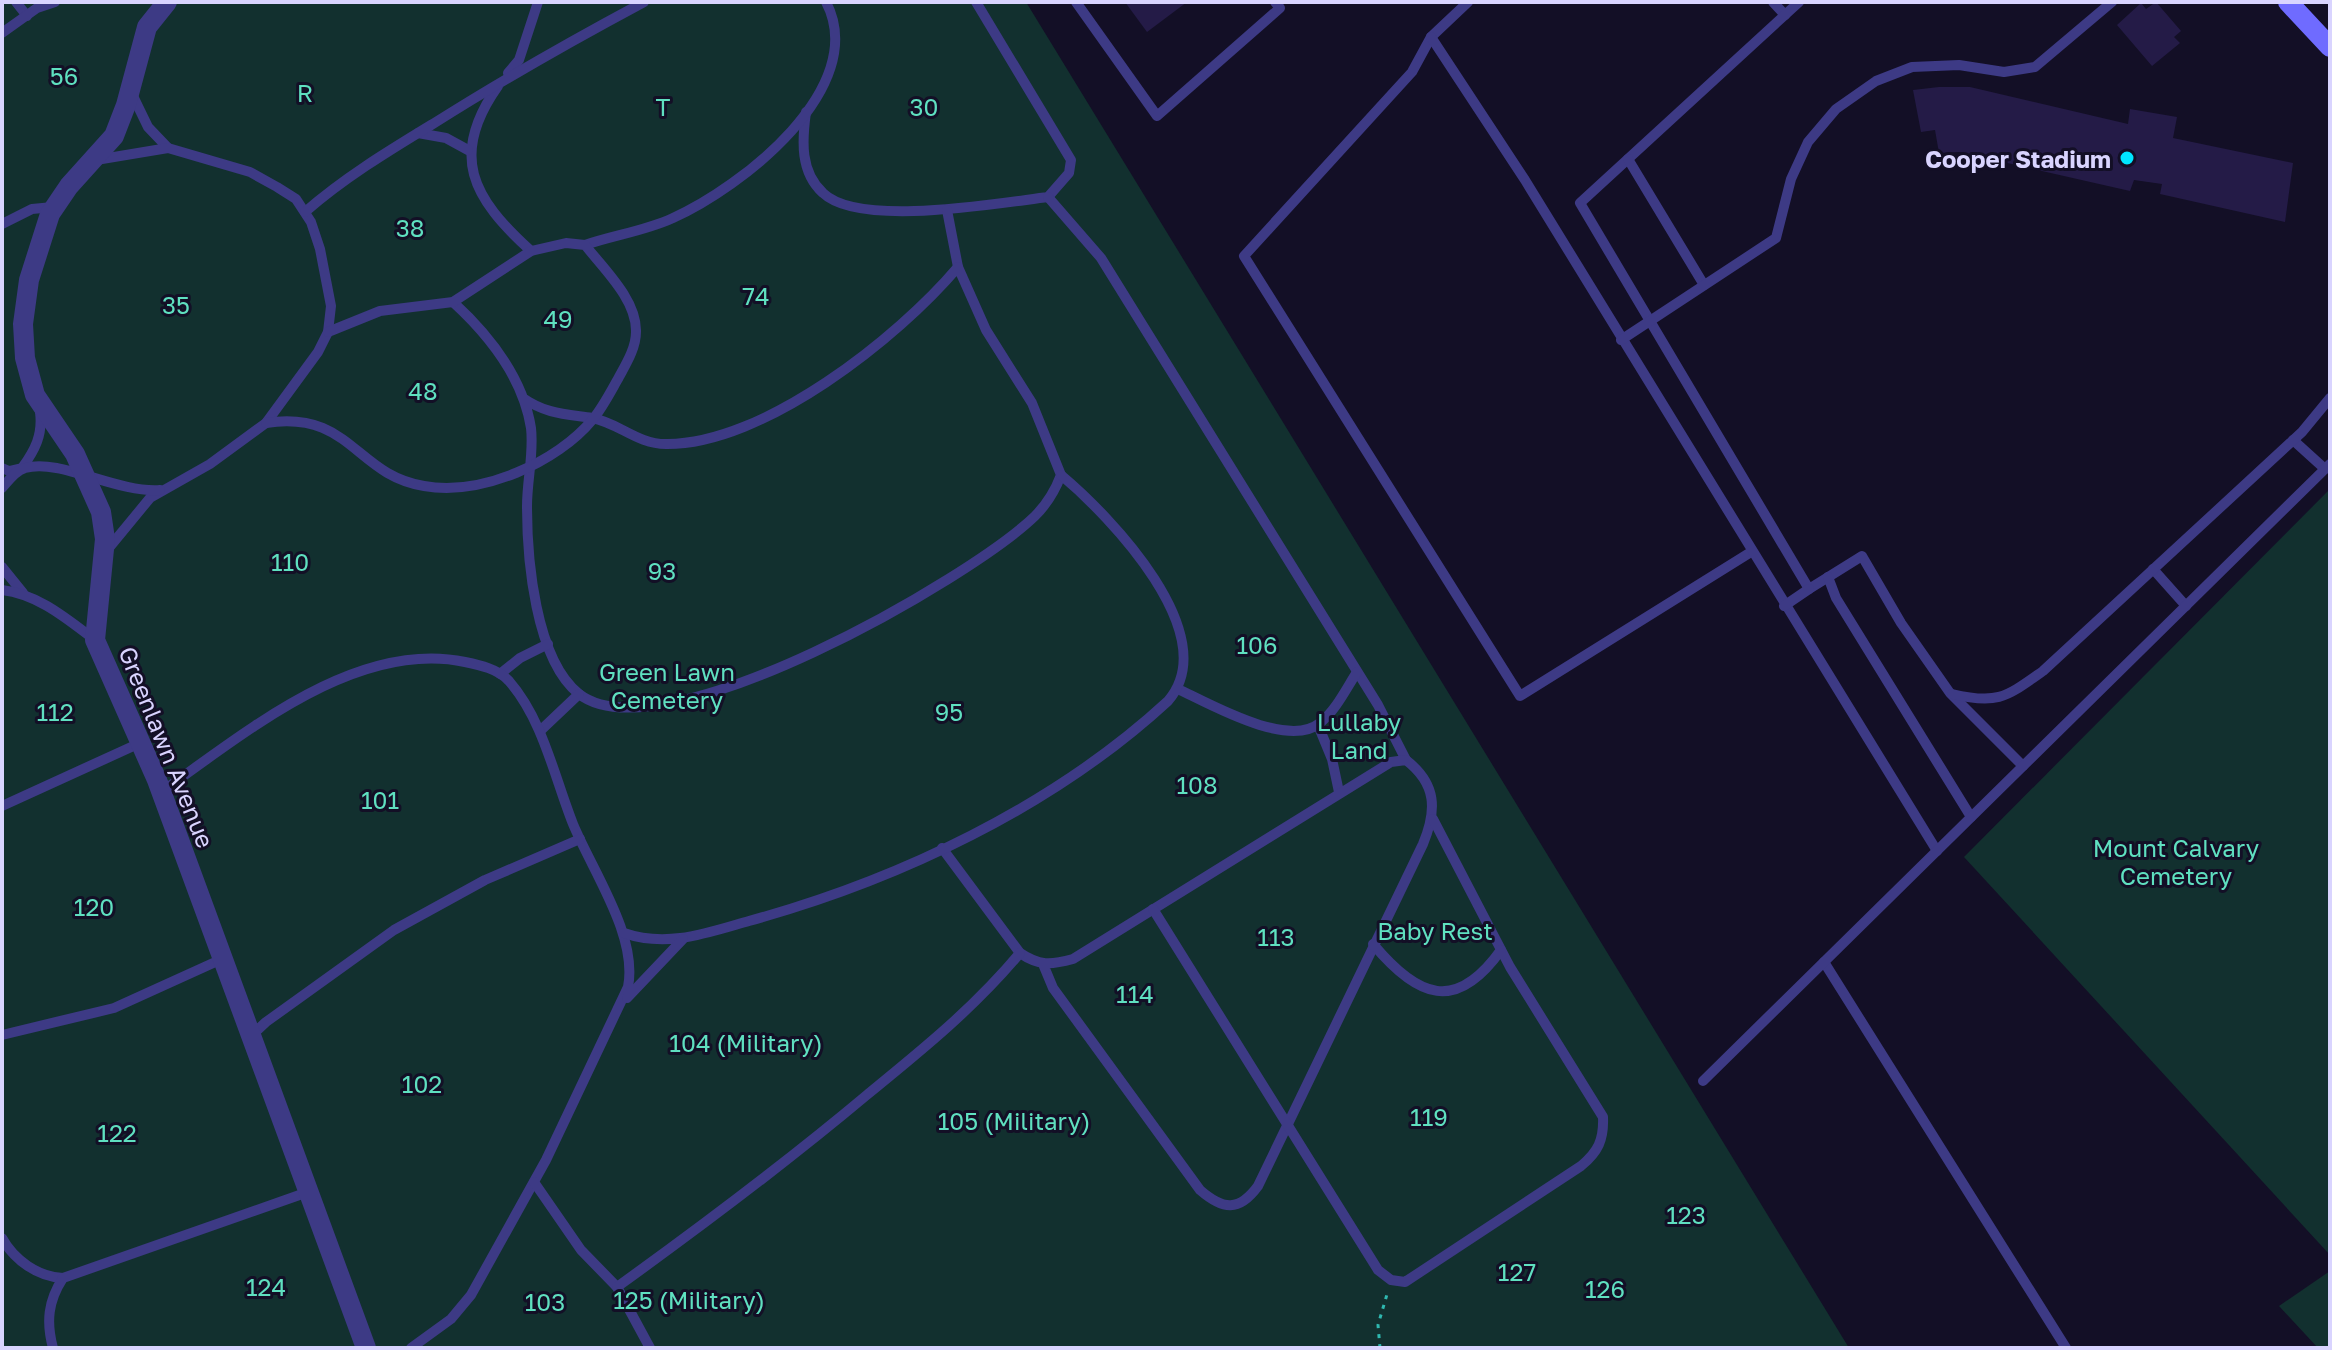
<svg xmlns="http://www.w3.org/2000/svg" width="2332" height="1350" viewBox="0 0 2332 1350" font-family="'Golos Text',sans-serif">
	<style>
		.green { fill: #12302f }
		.building { fill: #241b47 }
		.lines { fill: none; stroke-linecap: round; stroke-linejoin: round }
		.path { stroke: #2fb8b0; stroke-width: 3; stroke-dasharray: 4 6; stroke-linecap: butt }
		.lane { stroke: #3d3a85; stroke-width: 10 }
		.street { stroke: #3d3a85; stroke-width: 20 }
		.secondary { stroke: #6f6bff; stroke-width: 20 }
		.poi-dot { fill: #00e5ff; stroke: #130f26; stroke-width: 3 }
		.labels { text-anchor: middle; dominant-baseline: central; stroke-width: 6; stroke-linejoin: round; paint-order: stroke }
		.park-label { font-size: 24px; fill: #5fe0c0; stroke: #130f26 }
		.poi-label { font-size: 24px; font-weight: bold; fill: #d9d4ff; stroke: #130f26; text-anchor: end }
		.street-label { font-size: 24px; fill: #d9d4ff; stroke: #130f26 }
	</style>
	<rect width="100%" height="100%" fill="#130f26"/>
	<!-- green -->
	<g class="green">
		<polygon points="2,2 1026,2 1849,1348 2,1348"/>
		<polygon points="2330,489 2330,1255 1964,857"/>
		<polygon points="2330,1271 2330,1348 2318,1348 2279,1306"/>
	</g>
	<!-- building -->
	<g class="building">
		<polygon points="1125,2 1187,2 1147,32"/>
		<polygon points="2156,2 2181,31 2174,37 2180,43 2152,66 2117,25 2141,3 2146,9"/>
		<polygon points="1939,87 1970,87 2128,124 2130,109 2177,117 2173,138 2293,163 2285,222 2160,194 2162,184 2134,180 2130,191 1959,152 1939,153 1935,130 1921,132 1913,90"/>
	</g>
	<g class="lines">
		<!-- path -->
		<polyline class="path" points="1380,1348 1378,1325 1388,1291"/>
		<!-- lane -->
		<g class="lane">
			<polyline points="16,2 27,16"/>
			<polyline points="1076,2 1157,116 1280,8 1275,2"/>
			<polyline points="1468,2 1431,37 1412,72 1244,256 1520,696 1751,552"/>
			<polyline points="1773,2 1785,15"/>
			<polyline points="1799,2 1580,203 1809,589 1862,556 1901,623 1950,693 2023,766"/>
			<polyline points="2,33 37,8 55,2"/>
			<polyline points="1431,37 1525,180 1937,851"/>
			<polyline points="508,73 519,60 538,2"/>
			<path d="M498,86C449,155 472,198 531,251"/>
			<polyline points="132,94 148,127 168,148"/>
			<path d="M806,112C802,141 800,172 823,193C859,228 999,203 1048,197L1069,173L1071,160L976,2"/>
			<polyline points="418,133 446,138 468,150"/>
			<polyline points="1628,159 1704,285"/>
			<polyline points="96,160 168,148 250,172 277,187 296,199 311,222 320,249 331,306 328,332 318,352 266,423 210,464 150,498 108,549"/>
			<polyline points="1048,197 1101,258 1378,705 1406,760"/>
			<polyline points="947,210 958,267"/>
			<path d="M305,212C345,177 390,150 436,122C504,79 573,40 644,2"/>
			<polyline points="2,224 32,209 53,207"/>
			<path d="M585,245C614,235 645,231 673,218C740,188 871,88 826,2"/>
			<path d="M453,302C489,335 523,377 531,428C534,454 527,480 527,506C527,558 535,659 579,694C661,758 971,578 1035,516C1047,504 1055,491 1061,475L1032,403L986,330L958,267C898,338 763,445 666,444C637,444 619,423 592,418C565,414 546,414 523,398"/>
			<polyline points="1621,340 1776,238 1791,179 1808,142 1836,109 1876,81 1912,67 1959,65 2004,72 2035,67 2112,2"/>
			<path d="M266,423C351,410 355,475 424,486C481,496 557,463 593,419C603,407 611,391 619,377C626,364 636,348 636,332C637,300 604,269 585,245L566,243L531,251L453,302L380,311L328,332"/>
			<polyline points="2293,440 2325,469"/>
			<path d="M2,468L9,471L22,468C35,450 43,435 40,412"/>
			<path d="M2,488C8,481 16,470 25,468C60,458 116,493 160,490"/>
			<polyline points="2,567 23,593"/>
			<polyline points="2153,569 2186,606"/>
			<polyline points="1828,577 1836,598 1971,817"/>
			<path d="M2,590C38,594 67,619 95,640"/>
			<polyline points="1784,606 1809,589"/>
			<polyline points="500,674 520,658 548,644"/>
			<path d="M1178,689C1210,704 1288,749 1320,723C1336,710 1346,689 1357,672"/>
			<path d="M1952,694C1998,705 2006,697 2043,671L2302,432L2330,398"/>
			<polyline points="1318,725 1332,759 1339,792"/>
			<polyline points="540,731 579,694"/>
			<path d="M161,792C244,734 356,639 465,662C480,665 498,669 509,681C543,720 554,776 573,824C593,872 638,936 628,987L546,1160L471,1295L451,1319L411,1348"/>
			<polyline points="2,806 140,743"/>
			<path d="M942,848L1020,953C1039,966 1051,965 1073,959L1391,762L1406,760C1437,784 1437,810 1423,844L1258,1186C1239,1212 1223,1210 1200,1190L1053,988L1043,964"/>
			<path d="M1153,909L1378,1270L1391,1280L1405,1282L1581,1166C1598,1152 1604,1140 1603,1117L1510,967L1433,819"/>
			<path d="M624,933C667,948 707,933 749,921C898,880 1053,807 1168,701C1225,635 1110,516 1061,475"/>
			<path d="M1373,944C1418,998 1456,1013 1501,950"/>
			<polyline points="1824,962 2066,1348"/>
			<polyline points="627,998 683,939"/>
			<polyline points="2,1035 114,1008 222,959"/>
			<polyline points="251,1036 266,1022 394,930 485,880 580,839"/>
			<polyline points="1703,1081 2330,464"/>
			<polyline points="534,1182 581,1250 617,1287 650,1348"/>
			<path d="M2,1238C14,1260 38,1277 63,1278"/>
			<path d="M617,1287C703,1225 787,1162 868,1094C922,1050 975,1007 1020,953"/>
			<path d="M53,1348C46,1322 48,1301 63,1278L308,1192"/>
		</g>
		<!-- street -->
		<polyline class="street" points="167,2 147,27 126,105 114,136 69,186 50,214 29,280 23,324 25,358 35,395 75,454 101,512 105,539 95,640 157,780 366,1348"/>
		<!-- secondary -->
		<polyline class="secondary" points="2288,2 2330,47"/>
	</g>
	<!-- markers -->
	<circle class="poi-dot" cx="2127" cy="158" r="8"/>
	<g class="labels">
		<!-- park labels -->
		<g class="park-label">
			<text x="64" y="75">56</text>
			<text x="305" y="92">R</text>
			<text x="663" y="106">T</text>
			<text x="924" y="106">30</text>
			<text x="410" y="227">38</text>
			<text x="756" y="295">74</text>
			<text x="176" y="304">35</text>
			<text x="558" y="318">49</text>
			<text x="423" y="390">48</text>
			<text x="290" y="561">110</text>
			<text x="662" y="570">93</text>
			<text x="1257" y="644">106</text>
			<text x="667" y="671">Green Lawn<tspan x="667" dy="28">Cemetery</tspan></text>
			<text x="55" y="711">112</text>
			<text x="949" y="711">95</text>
			<text x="1359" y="721">Lullaby<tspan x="1359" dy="28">Land</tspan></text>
			<text x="1197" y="784">108</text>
			<text x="380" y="799">101</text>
			<text x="2176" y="847">Mount Calvary<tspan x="2176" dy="28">Cemetery</tspan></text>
			<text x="94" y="906">120</text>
			<text x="1435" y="930">Baby Rest</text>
			<text x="1276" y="936">113</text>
			<text x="1135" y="993">114</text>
			<text x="746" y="1042">104 (Military)</text>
			<text x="422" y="1083">102</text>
			<text x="1429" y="1116">119</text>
			<text x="1014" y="1120">105 (Military)</text>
			<text x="117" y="1132">122</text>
			<text x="1686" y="1214">123</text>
			<text x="1517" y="1271">127</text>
			<text x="266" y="1286">124</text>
			<text x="1605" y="1288">126</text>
			<text x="689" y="1299">125 (Military)</text>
			<text x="545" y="1301">103</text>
		</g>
		<!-- poi labels -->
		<g class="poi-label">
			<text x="2111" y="158">Cooper Stadium</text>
		</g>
		<!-- street labels -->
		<g class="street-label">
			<text transform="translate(167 747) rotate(68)">Greenlawn Avenue</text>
		</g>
	</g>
	<!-- border -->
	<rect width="2332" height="1350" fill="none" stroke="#d9d4ff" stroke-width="8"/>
</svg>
